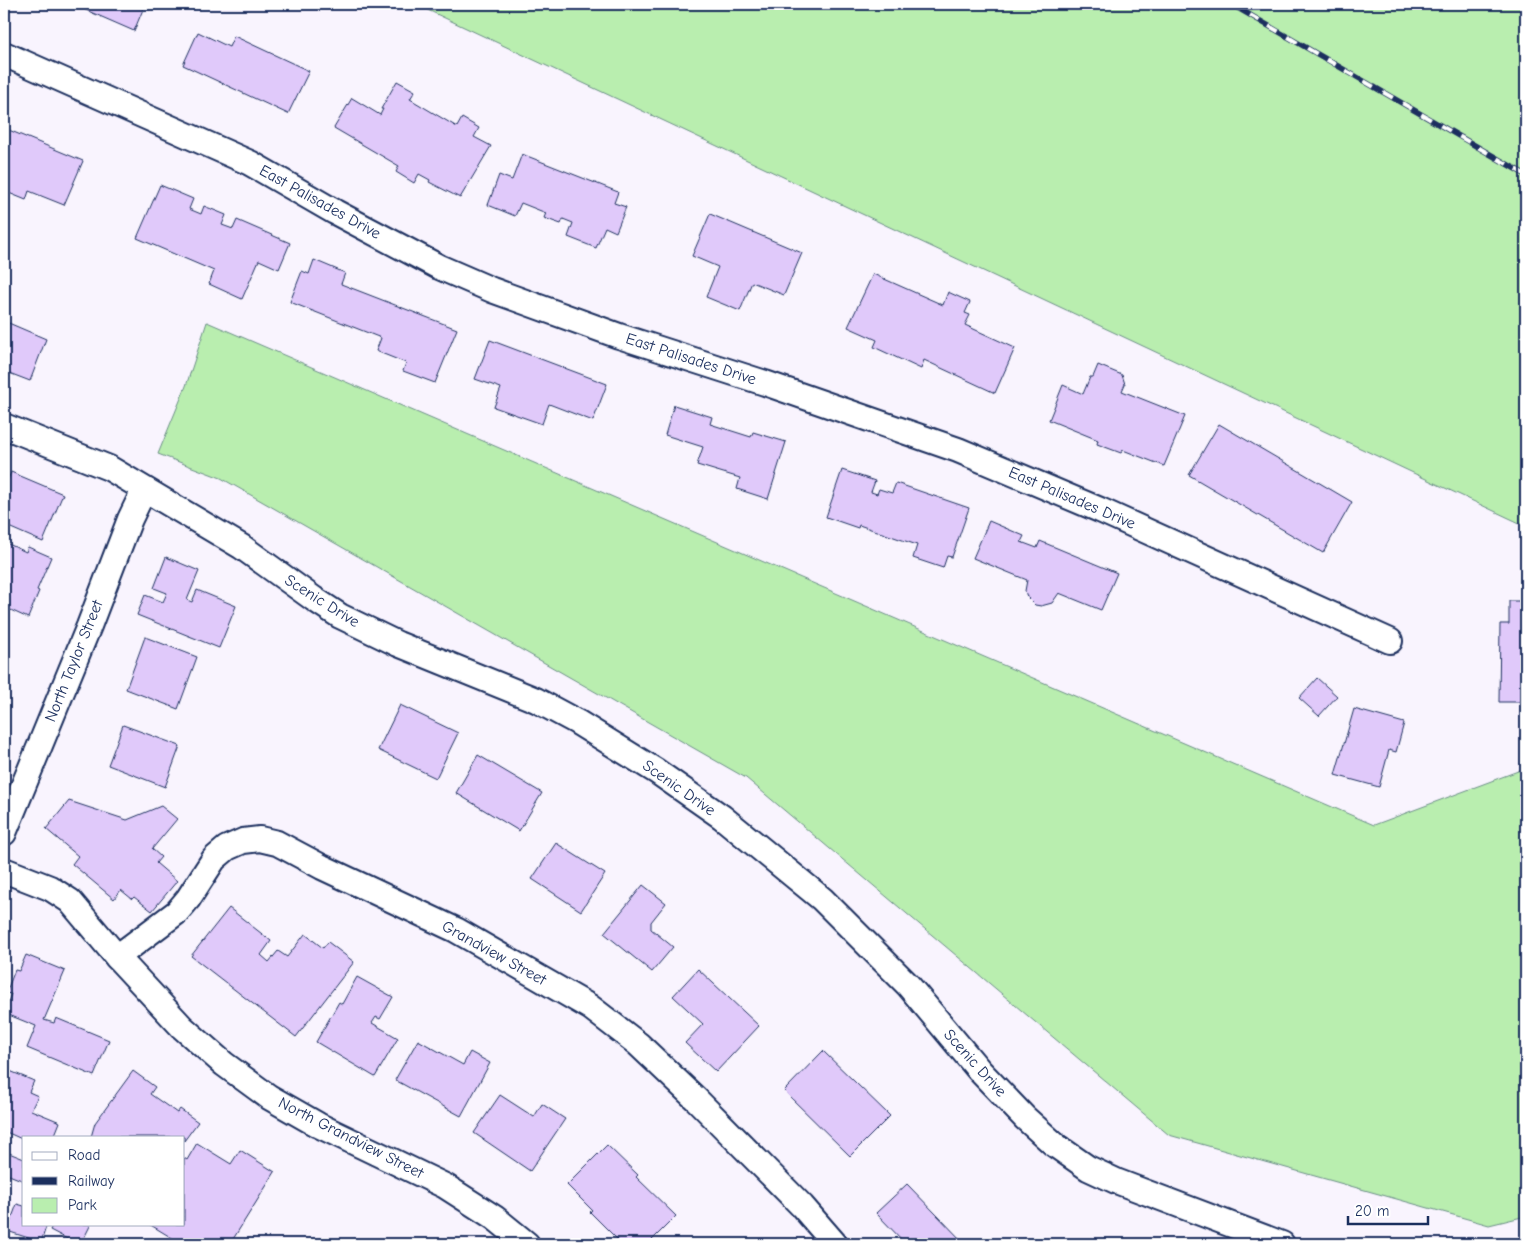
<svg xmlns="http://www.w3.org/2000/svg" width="1530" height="1248" viewBox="0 0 1530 1248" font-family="'Comic Neue',sans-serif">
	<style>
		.green { fill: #b9eeaf; stroke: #6a8e86 }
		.building { fill: #e0c9fa; stroke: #1b2f5e }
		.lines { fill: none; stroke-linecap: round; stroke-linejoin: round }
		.minor-casing { stroke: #1b2f5e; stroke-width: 28 }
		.minor { stroke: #fff; stroke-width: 24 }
		.rail-casing { stroke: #1b2f5e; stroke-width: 5.5 }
		.rail { stroke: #fff; stroke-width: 4; stroke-dasharray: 11; stroke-linecap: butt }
		.labels { text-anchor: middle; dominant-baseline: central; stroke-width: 4; stroke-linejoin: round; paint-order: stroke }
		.street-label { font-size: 16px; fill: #1b2f5e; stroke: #fff }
	</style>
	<rect width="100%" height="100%" fill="#f9f4fe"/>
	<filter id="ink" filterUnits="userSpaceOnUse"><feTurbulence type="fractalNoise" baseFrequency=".02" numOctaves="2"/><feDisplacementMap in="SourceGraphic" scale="10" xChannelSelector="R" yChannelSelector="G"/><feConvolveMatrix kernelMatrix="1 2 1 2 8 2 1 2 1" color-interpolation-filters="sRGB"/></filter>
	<g filter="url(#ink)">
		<!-- green -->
		<g class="green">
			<polygon points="415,4 1526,4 1526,526"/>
			<polygon points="207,322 1374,825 1526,768 1526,1216 1489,1225 1169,1135 746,778 221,478 158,454 186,386"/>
		</g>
		<!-- building -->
		<g class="building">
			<polygon points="72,4 151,4 149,10 144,7 134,31"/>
			<polygon points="198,32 229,47 234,36 309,71 288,114 183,65"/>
			<polygon points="397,81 415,91 410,99 457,127 462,118 479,128 474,137 491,146 460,198 429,182 430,180 419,174 414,183 396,172 399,166 334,128 352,98 380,115 383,109 381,109"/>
			<polygon points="4,128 83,161 64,205 29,191 26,200 4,191"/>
			<polygon points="522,154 618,192 614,203 626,207 616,232 605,227 596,248 568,237 573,223 563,219 561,224 544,218 546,213 521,203 515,216 488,205 499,175 512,180"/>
			<polygon points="160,185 193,199 189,209 201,214 204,206 226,215 222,225 233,229 237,220 290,243 279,269 259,260 242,299 209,284 214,271 137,238"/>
			<polygon points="710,214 802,253 784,295 752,282 740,311 706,297 718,267 692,256"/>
			<polygon points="314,260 345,273 341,284 457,329 435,383 403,371 406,363 376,351 381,338 290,302 302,271 309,274"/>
			<polygon points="873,274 943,305 948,292 970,302 965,313 970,315 965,325 1015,348 995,393 924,360 921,369 874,347 877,340 848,327"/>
			<polygon points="4,321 46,339 30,381 4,371"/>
			<polygon points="490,340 607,384 593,421 549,404 542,424 494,407 501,388 475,379"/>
			<polygon points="1098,365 1122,375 1125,384 1122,391 1185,416 1164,466 1123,450 1121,453 1097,444 1098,440 1049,420 1063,385 1083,394 1090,377 1093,377"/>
			<polygon points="674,405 712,417 710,424 751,437 753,432 786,442 768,499 737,489 740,478 697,465 703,447 665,435"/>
			<polygon points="1219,424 1352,502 1323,553 1189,475"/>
			<polygon points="842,470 875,481 871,492 877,494 879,489 892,493 896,483 969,508 952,557 947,556 943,568 913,558 917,545 859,525 858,528 826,517"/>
			<polygon points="11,472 63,494 43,542 4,525 4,489"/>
			<polygon points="989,521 1024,536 1021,542 1037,548 1040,541 1117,573 1101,610 1059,593 1052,603 1041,606 1035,605 1027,597 1025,591 1027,580 973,558"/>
			<polygon points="4,542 26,552 28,547 51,557 37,590 39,591 28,618 4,607"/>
			<polygon points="166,557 199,571 187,600 192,602 197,590 236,606 219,648 137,615 145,595 163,602 167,593 154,588"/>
			<polygon points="1509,601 1526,601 1526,702 1499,702 1500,624 1509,624"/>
			<polygon points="145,637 197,657 178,709 126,689"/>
			<polygon points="1317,678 1337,696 1319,716 1299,698"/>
			<polygon points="400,705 458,733 436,778 378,750"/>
			<polygon points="1354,709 1404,723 1396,752 1389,750 1379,787 1335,775"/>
			<polygon points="123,725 180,746 165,787 108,765"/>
			<polygon points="478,755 542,793 519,831 456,793"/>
			<polygon points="69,801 127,820 161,806 177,819 152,849 161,857 156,863 177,881 152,911 134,897 132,899 121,890 114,899 72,864 78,856 46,829"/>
			<polygon points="556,843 605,874 581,911 532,879"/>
			<polygon points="643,885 666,903 651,922 651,929 673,947 652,972 604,933"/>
			<polygon points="229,908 271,941 261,955 269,962 278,951 287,957 305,934 323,948 328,942 354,962 296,1037 191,956"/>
			<polygon points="26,955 65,971 44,1020 54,1023 56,1018 109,1040 94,1076 27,1048 36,1026 4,1013 11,994 6,993 15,970 19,971"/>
			<polygon points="698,969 759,1026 716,1072 685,1043 703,1024 673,996"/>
			<polygon points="357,977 393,997 380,1019 376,1017 372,1023 398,1038 375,1077 316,1042 339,1002 342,1004"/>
			<polygon points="418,1040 463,1065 470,1052 490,1063 461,1116 395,1080"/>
			<polygon points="823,1051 890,1116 850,1156 784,1091"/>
			<polygon points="5,1069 34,1081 29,1092 38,1096 31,1110 60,1122 54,1137 24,1137 24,1140 4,1131 4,1072"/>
			<polygon points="133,1071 155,1087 150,1094 177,1113 180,1109 198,1122 184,1141 184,1137 91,1137 95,1123"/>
			<polygon points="500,1095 534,1117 542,1104 565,1119 530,1171 474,1133"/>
			<polygon points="197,1143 231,1164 240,1150 275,1172 230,1244 182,1244 149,1224 184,1224 184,1158 187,1160"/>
			<polygon points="607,1145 638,1175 636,1177 676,1216 648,1244 622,1244 590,1212 592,1210 567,1185"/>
			<polygon points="4,1151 24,1159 24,1181 4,1173"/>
			<polygon points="907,1184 965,1244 906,1244 876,1213"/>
			<polygon points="17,1204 24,1206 24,1224 47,1224 41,1242 7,1231"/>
			<polygon points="53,1224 91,1224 81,1244 77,1244 50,1230"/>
		</g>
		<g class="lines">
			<defs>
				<g id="minor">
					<polyline points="4,54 250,163 335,212 439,267 492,290 619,336 765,383 958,450 1100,510 1390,641"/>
					<polyline points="4,426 109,468 242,547 314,599 340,616 398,644 536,700 577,722 656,771 722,817 822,899 908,985 979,1070 1025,1118 1055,1145 1088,1168 1116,1181 1282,1244"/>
					<polyline points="4,833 89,626 130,519 144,490"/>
					<polyline points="4,870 50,888 70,901 117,957 182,1027 224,1064 269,1097 318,1125 445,1186 495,1218 527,1244"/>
					<polyline points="117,957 177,912 188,899 214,859 227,848 243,841 260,839 277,843 322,867 456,930 590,1007 638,1044 696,1099 802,1206 835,1244"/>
				</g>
			</defs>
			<!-- minor casing -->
			<use href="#minor" class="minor-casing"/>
			<!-- minor -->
			<use href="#minor" class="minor"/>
			<defs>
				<polyline id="rail" points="1231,4 1526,175"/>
			</defs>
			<!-- rail casing -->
			<use href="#rail" class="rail-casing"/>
			<!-- rail -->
			<use href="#rail" class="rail"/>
		</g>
	</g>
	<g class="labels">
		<!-- street labels -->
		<g class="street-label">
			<text transform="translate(320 202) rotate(29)">East Palisades Drive</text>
			<text transform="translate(691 359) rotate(18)">East Palisades Drive</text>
			<text transform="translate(1072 498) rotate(23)">East Palisades Drive</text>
			<text transform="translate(322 601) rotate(32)">Scenic Drive</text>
			<text transform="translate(74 661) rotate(-68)">North Taylor Street</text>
			<text transform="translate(679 788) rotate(35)">Scenic Drive</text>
			<text transform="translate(494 953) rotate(29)">Grandview Street</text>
			<text transform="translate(975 1063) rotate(48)">Scenic Drive</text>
			<text transform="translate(351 1138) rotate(27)">North Grandview Street</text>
		</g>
	</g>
	<!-- margin -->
	<rect width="1530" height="1248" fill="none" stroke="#fff" stroke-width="20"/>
	<rect x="10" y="10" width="1510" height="1228" fill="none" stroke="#1b2f5e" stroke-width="2" filter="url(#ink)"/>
	<!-- legend -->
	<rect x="22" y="1136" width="162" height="90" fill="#ffffff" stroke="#a4acbf"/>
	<rect x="32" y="1152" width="25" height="8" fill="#ffffff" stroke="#a4acbf"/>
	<text x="68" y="1160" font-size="15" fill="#1b2f5e">Road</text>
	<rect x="32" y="1177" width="25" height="8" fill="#1b2f5e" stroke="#a4acbf"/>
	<text x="68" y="1186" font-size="15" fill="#1b2f5e">Railway</text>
	<rect x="32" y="1198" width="25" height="15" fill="#b9eeaf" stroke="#a4acbf"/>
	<text x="68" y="1210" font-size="15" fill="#1b2f5e">Park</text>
	<!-- scale -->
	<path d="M1348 1216v8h80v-8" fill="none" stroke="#1b2f5e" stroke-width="2.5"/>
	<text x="1355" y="1216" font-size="15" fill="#1b2f5e" stroke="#ffffff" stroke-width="4" paint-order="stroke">20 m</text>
</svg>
